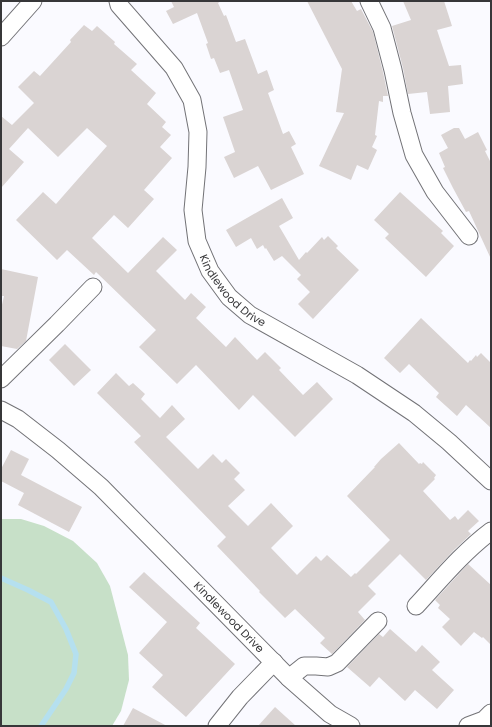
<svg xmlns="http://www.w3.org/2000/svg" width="492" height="727" viewBox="0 0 492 727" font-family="Poppins,sans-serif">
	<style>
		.green { fill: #c7e0c8 }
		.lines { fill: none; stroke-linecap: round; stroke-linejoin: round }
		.stream { stroke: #b5e0ef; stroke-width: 5.5 }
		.building { fill: #dad4d3 }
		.street-casing { stroke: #737377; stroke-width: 19 }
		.street { stroke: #fff; stroke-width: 17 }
		.labels { text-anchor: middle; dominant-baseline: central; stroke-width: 3.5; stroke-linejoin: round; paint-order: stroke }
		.street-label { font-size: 11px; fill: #373739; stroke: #fff }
	</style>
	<rect width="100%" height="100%" fill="#fafaff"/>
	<!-- green -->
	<polygon class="green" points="1,519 21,519 44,526 73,541 97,563 110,586 128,655 129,680 121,711 112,726 1,726"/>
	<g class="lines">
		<!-- stream -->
		<polyline class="stream" points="1,578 28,590 51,602 66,629 76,654 74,673 66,689 41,726"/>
	</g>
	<!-- building -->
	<g class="building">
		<polygon points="171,1 221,1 218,3 224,16 226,15 236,42 245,39 258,74 267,70 274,90 268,93 283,134 289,131 296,144 291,147 304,174 271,190 258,166 234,178 224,157 235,152 223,117 243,110 229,70 220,73 214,58 211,59 206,44 208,43 197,13 173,24 166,11 174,7"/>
		<polygon points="307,1 351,1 357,11 361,9 373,32 383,72 388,96 383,96 383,102 379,101 375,135 377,136 372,147 377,150 368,170 357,165 351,180 319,166 344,113 336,112 342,69"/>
		<polygon points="403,1 444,1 452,26 437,30 449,66 461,65 463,84 448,86 450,112 430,114 427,92 408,94 403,68 392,26 411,20"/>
		<polygon points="84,25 92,31 97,26 115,42 114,44 137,64 131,70 156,93 147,104 166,122 162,127 171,135 160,147 172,158 144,190 154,199 128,228 114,215 92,238 128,273 163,237 177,250 156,271 185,300 191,293 206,307 196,318 226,347 235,337 257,360 265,352 281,368 279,370 303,395 317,382 333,399 295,437 253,395 239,410 196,365 177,384 139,347 156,330 96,272 94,275 67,250 57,260 16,220 43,192 56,204 107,146 87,128 58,157 28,128 9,149 24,162 1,188 1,116 12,125 34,103 18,87 34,71 40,76 71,42 70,40"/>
		<polygon points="454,128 459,128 465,139 478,132 487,150 485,151 491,163 491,259 469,211 466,212 453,188 443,168 445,167 439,153 448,148 441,135"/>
		<polygon points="400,192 443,231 441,233 454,246 426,277 385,238 389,234 374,220"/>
		<polygon points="282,198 293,218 279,226 299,260 306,252 307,253 322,237 324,240 328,236 338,246 336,248 359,270 313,319 298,304 310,292 297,279 301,275 282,256 274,261 266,248 265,249 263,245 257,249 251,238 236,247 226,230"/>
		<polygon points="1,269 38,277 26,341 17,349 1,346 1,309 4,296 1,296"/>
		<polygon points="421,318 468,363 470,360 471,361 476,355 477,357 481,353 491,363 491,428 466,405 457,416 436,397 439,393 409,364 400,373 384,358"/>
		<polygon points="65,344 91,370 74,386 49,360"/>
		<polygon points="116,373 129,386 133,383 145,394 141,399 160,418 172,405 185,419 166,437 198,469 213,454 222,463 226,459 240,473 234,479 245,490 228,506 248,526 271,503 293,526 271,548 297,575 316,556 321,561 327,555 351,577 355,573 356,574 390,540 347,496 375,467 374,467 381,459 399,443 419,464 420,463 422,464 423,462 436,475 434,478 435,479 423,491 450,520 455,516 458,520 468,510 479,521 468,531 471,534 454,550 426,580 400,554 368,586 376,594 358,612 365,620 332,654 320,643 325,638 295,609 285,618 259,592 260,591 217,546 226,537 134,442 141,436 97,393"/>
		<polygon points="11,450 29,459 21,475 82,507 69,532 18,505 24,493 1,481 1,469"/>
		<polygon points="468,564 491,585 491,645 483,637 482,638 474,632 461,646 442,627 450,619 438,608 440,605 435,600"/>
		<polygon points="144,572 200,623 196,628 235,664 186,717 152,687 163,675 139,653 167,622 129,587"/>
		<polygon points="390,629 416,652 422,645 440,662 432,670 454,690 437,709 415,690 405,701 379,677 370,687 347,667 379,634 383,637"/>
		<polygon points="275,707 296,726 258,726"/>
		<polygon points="133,708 167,726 123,726"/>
	</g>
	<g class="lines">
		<defs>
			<g id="street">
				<path id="s1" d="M118,1L119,5L174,68L192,100L198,132L197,167L193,210L197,241L210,271L229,297L250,315L357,375L414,413L449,442L491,481"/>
				<polyline points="369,1 382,28 393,70 402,113 414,155 435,192 469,236"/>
				<polyline points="1,37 33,1"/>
				<polyline points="1,379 57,324 93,287"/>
				<path id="s2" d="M1,410L18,419L58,450L101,487L289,678L330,714L351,726"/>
				<path d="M416,606C440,580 463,552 491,531"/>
				<polyline points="289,678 304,666 316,666 328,667 337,663 378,621"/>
				<polyline points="217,726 240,697 274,662"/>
				<polyline points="468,726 484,720 491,713"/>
			</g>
		</defs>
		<!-- street casing -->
		<use href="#street" class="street-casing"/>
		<!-- street -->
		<use href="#street" class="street"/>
	</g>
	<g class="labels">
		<!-- street labels -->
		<g class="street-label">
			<text stroke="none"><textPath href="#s1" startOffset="329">Kindlewood Drive</textPath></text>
			<text stroke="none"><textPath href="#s2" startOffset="309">Kindlewood Drive</textPath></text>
		</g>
	</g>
	<!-- border -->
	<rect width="492" height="727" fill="none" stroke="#373739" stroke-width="4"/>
</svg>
